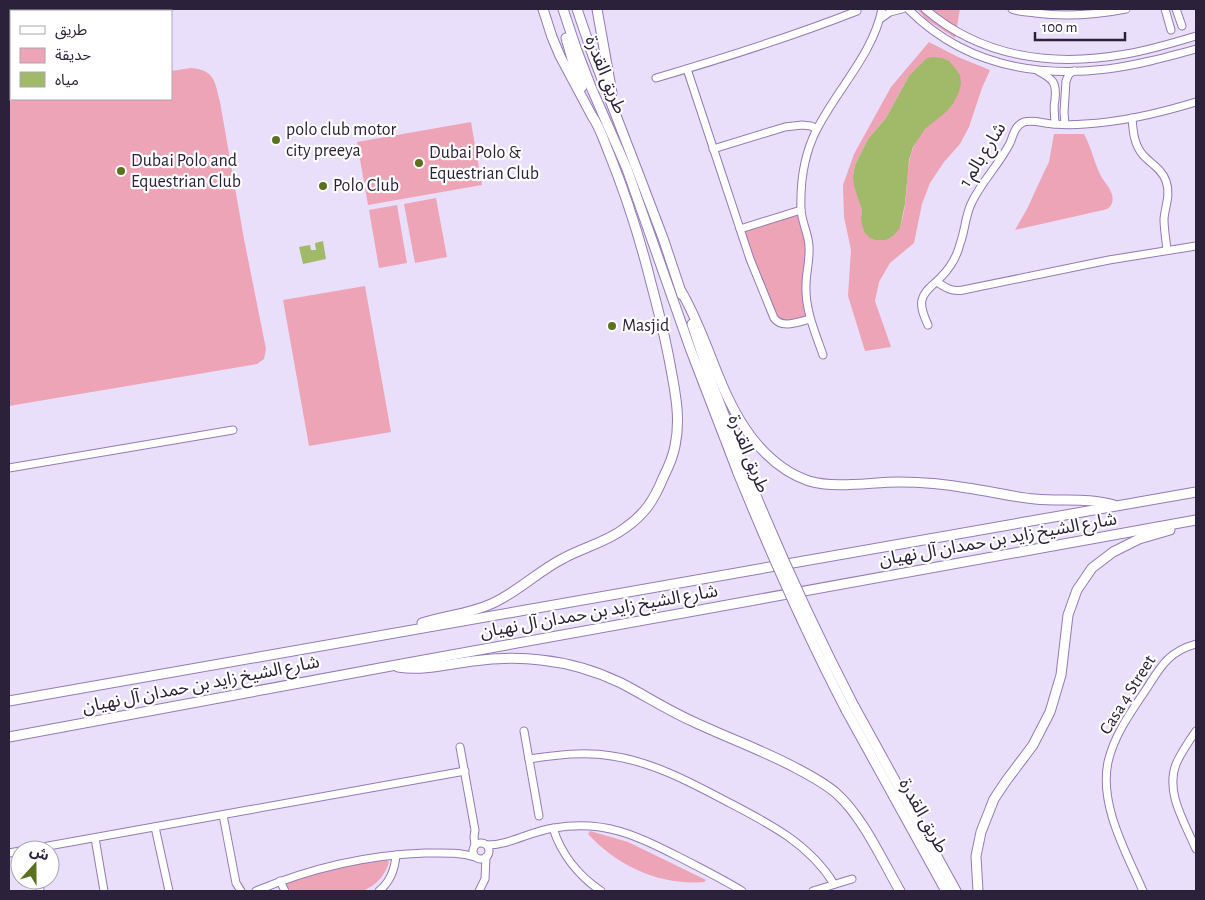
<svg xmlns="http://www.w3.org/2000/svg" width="1205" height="900" viewBox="0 0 1205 900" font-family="'Alegreya Sans','Noto Sans Arabic',sans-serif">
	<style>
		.green { fill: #eea4b7; fill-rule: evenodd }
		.water { fill: #a1ba69 }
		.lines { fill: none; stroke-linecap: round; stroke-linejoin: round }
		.minor-casing { stroke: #947bb7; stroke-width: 9 }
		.major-casing { stroke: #947bb7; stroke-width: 11 }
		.minor { stroke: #fff; stroke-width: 7 }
		.major { stroke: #fff; stroke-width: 9 }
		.major-bridge-casing { stroke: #947bb7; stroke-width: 11; stroke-linecap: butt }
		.major-bridge { stroke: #fff; stroke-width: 9 }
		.poi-dot { fill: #5c7120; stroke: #fff; stroke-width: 2 }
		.labels { text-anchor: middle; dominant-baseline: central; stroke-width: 4.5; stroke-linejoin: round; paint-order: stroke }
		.street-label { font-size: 18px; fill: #2b213a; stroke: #fff }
		.poi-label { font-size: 18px; fill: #2b213a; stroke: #fff; text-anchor: start }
	</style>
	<rect width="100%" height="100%" fill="#e9dffa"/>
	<!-- green -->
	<g class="green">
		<polygon points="917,9 960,9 955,38 926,19"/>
		<path d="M929,42L958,57L990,70L982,88L969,127L960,144L944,162L930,183L922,204L914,243L890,263L879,282L875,301L891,347L865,351L848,296L851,250L844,217L843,185L854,154L891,87ZM909,76L953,104C944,114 932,121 924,130C904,153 909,178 905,205C904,213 902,220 900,228L861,217L862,210L853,176L855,165L868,139L886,118Z"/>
		<path d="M191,68C215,70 215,82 220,102L244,239L266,349L264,359L257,364L9,406V101L19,99H171V71Z"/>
		<polygon points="471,122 482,185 368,205 357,142"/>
		<path d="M1054,134H1084C1092,149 1094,163 1102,178C1107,185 1115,194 1112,203C1110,209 1105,210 1099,211L1015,230L1027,209L1045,170L1049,162Z"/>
		<polygon points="436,198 447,257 415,263 404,204"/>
		<polygon points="397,205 407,263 379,268 369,210"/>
		<polygon points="801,214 806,237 809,317 786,322 777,319 742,231"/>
		<polygon points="365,286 391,432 309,446 283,300"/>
		<path d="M590,831L628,842L706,880L704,882C661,886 617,866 588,834Z"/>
		<path d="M384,858L389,862C385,876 376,885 363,891H292L284,885V881L306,873Z"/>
	</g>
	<!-- water -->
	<g class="water">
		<polygon points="933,57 942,58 949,61 955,68 960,75 961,83 959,92 953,104 946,112 925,129 913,147 909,160 905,204 900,228 893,236 886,240 876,240 870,238 865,233 862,225 861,217 862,210 854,186 853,176 855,165 868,139 886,118 909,76 927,58"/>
		<polygon points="323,241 326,259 303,264 299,247 310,245 311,250 316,250 315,243"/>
	</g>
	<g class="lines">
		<defs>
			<g id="minor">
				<path d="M908,9C962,63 1032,78 1107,69C1138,65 1167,57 1196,49"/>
				<path d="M925,9C982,58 1054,67 1126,54C1150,50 1173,43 1196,36"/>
				<path d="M1012,9C1019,12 1028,12 1035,13C1067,17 1095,15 1126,9"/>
				<polyline points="1165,9 1171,30"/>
				<polyline points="1176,9 1182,26"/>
				<polyline points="91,11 104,9"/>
				<polyline points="880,19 890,12 902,9"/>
				<polyline points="9,26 11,26"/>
				<path d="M687,69L750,259L774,318C782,329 798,322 810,319"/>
				<path d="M1038,71C1053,79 1057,82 1055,100C1053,107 1055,117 1055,124"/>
				<path d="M656,78C724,58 791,37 857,11"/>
				<path d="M1132,118C1133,131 1134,145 1143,155C1151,164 1162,169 1166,181C1171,195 1165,206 1164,219C1164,229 1166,240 1167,250"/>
				<polyline points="1065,124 1064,112 1066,81 1069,74 1074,71"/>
				<polyline points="713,149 785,127 802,125 811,126 817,129"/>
				<polyline points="740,229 801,210"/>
				<path d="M937,282C946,288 952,292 963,290L1109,260L1196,246"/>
				<path d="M928,325C925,318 920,308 922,300C924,290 935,284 941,277C950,268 957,256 960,244C965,231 965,217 971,204C981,182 999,165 1010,143C1013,136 1015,125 1024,122C1033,119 1045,124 1054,124C1064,125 1074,125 1085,124C1123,122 1160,113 1196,102"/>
				<path d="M823,355C815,332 805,310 806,285C806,273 810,260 809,247C809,235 802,223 801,210C800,182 804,154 817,129C838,88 873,54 882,9"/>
				<polyline points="9,468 233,430"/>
				<polyline points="524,731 539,816"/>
				<path d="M1196,731C1189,741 1181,753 1176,764C1165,793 1185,823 1196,849"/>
				<polyline points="460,747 475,830 474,837 475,845"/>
				<path d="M529,759C556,755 584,751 612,756C652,762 688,781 724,800C766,822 808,842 834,884"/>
				<polyline points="223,815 236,883 241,891"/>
				<polyline points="155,827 169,891"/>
				<path d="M553,828C561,854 579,876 601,891"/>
				<polyline points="95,838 104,891"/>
				<circle cx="481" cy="851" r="8"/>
				<path d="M487,845C510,845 531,831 554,828C607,819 639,837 685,860C704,870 724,880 742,891"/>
				<polyline points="26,850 465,771"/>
				<polyline points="9,853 20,851"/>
				<polyline points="39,880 40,888"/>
				<polyline points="280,881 285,891"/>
				<path d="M256,891C311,868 366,855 425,853C442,853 459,852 475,857"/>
				<path d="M379,891C390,882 395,869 396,855"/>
				<polyline points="479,891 485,879 486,857"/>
				<polyline points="813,891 852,879"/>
				<path d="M1143,891C1126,852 1099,805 1108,762C1114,736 1130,713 1145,691C1160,668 1167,652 1196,644"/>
			</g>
			<g id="major">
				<polyline points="563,9 576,48 591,87 627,169 690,348 738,473"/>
				<polyline points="577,9 593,56 639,175 663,238 682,295"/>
				<polyline points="597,9 612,93"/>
				<polyline points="566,38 574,66 582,87"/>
				<path d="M681,291C709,338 718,394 752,438C767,457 785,473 809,481C836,489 871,482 899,482C922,482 945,484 967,488C990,491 1012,497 1035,499C1061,502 1088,497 1114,505"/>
				<polyline points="692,324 710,378 745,469"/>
				<path d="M422,623C444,616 469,614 491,604C518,592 538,571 564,558C584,547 607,542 625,528C645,514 654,500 663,478C668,468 673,457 675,446C681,418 675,391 670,364C665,337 658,309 651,283C640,239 626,195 609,153C604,141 600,127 592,116L560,56L552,37L543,9"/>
				<path d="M398,667C424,671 448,664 473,661C495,658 519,657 541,660C569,663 596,671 621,683C646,696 669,711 694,722C728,738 762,750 794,767C809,775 823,782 836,793C863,817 882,860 900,891"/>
				<polyline points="9,701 1196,492"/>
				<polyline points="854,706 956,891"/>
				<polyline points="846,710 946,891"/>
				<polyline points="9,737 391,666 1196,520"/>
				<polyline points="978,891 976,856 981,832 994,799 1006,781 1033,745 1050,712 1061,675 1068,615 1077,590 1092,568 1113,552 1139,539 1170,530"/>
			</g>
		</defs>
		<!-- minor casing -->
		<use href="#minor" class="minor-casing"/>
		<!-- major casing -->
		<use href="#major" class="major-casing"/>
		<!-- minor -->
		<use href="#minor" class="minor"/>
		<!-- major -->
		<use href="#major" class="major"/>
		<defs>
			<g id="major-bridge">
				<path d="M745,469C778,550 814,629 854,706"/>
				<path d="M738,473C771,554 806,633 846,710"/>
			</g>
		</defs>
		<!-- major-bridge casing -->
		<use href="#major-bridge" class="major-bridge-casing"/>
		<!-- major-bridge -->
		<use href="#major-bridge" class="major-bridge"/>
	</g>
	<!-- markers -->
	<g class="poi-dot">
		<circle cx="276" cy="140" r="5"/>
		<circle cx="419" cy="163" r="5"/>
		<circle cx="121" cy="171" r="5"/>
		<circle cx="323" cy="186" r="5"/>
		<circle cx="612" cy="326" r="5"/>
	</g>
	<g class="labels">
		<!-- street labels -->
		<g class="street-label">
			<text transform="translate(605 75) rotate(68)">طريق القدرة</text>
			<text transform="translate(983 155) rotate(-58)">شارع بالم 1</text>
			<text transform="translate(748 454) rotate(68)">طريق القدرة</text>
			<text transform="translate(998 540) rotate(-10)">شارع الشيخ زايد بن حمدان آل نهيان</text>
			<text transform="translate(599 612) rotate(-10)">شارع الشيخ زايد بن حمدان آل نهيان</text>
			<text transform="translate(201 685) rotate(-11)">شارع الشيخ زايد بن حمدان آل نهيان</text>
			<text transform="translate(1128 695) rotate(-58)">Casa 4 Street</text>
			<text transform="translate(923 816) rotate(61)">طريق القدرة</text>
		</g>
		<!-- poi labels -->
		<g class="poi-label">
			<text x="286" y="130">polo club motor<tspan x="286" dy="21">city preeya</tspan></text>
			<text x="429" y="153">Dubai Polo &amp;<tspan x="429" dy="21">Equestrian Club</tspan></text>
			<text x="131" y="161">Dubai Polo and<tspan x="131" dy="21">Equestrian Club</tspan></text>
			<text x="333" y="186">Polo Club</text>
			<text x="622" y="326">Masjid</text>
		</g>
	</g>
	<!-- border -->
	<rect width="1205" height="900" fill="none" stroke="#2b213a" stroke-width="20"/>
	<!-- legend -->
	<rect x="10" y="10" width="162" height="90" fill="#ffffff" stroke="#aaa6b0"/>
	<rect x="20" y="26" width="25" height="8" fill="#ffffff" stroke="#aaa6b0"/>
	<text x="55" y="35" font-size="15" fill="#2b213a">طريق</text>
	<rect x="20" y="48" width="25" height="15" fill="#eea4b7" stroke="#aaa6b0"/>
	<text x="55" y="60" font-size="15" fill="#2b213a">حديقة</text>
	<rect x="20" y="72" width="25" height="15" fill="#a1ba69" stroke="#aaa6b0"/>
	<text x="55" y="85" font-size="15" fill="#2b213a">مياه</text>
	<!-- north arrow -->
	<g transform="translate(35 865) rotate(21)"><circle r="24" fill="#ffffff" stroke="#aaa6b0"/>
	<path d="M0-4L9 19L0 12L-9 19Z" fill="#5c7120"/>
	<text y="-8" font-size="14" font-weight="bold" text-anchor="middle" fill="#2b213a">ش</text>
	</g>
	<!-- scale -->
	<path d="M1035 32v8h90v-8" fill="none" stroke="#2b213a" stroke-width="2.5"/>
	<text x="1042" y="32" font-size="15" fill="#2b213a" stroke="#ffffff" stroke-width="4" paint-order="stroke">100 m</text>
</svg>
